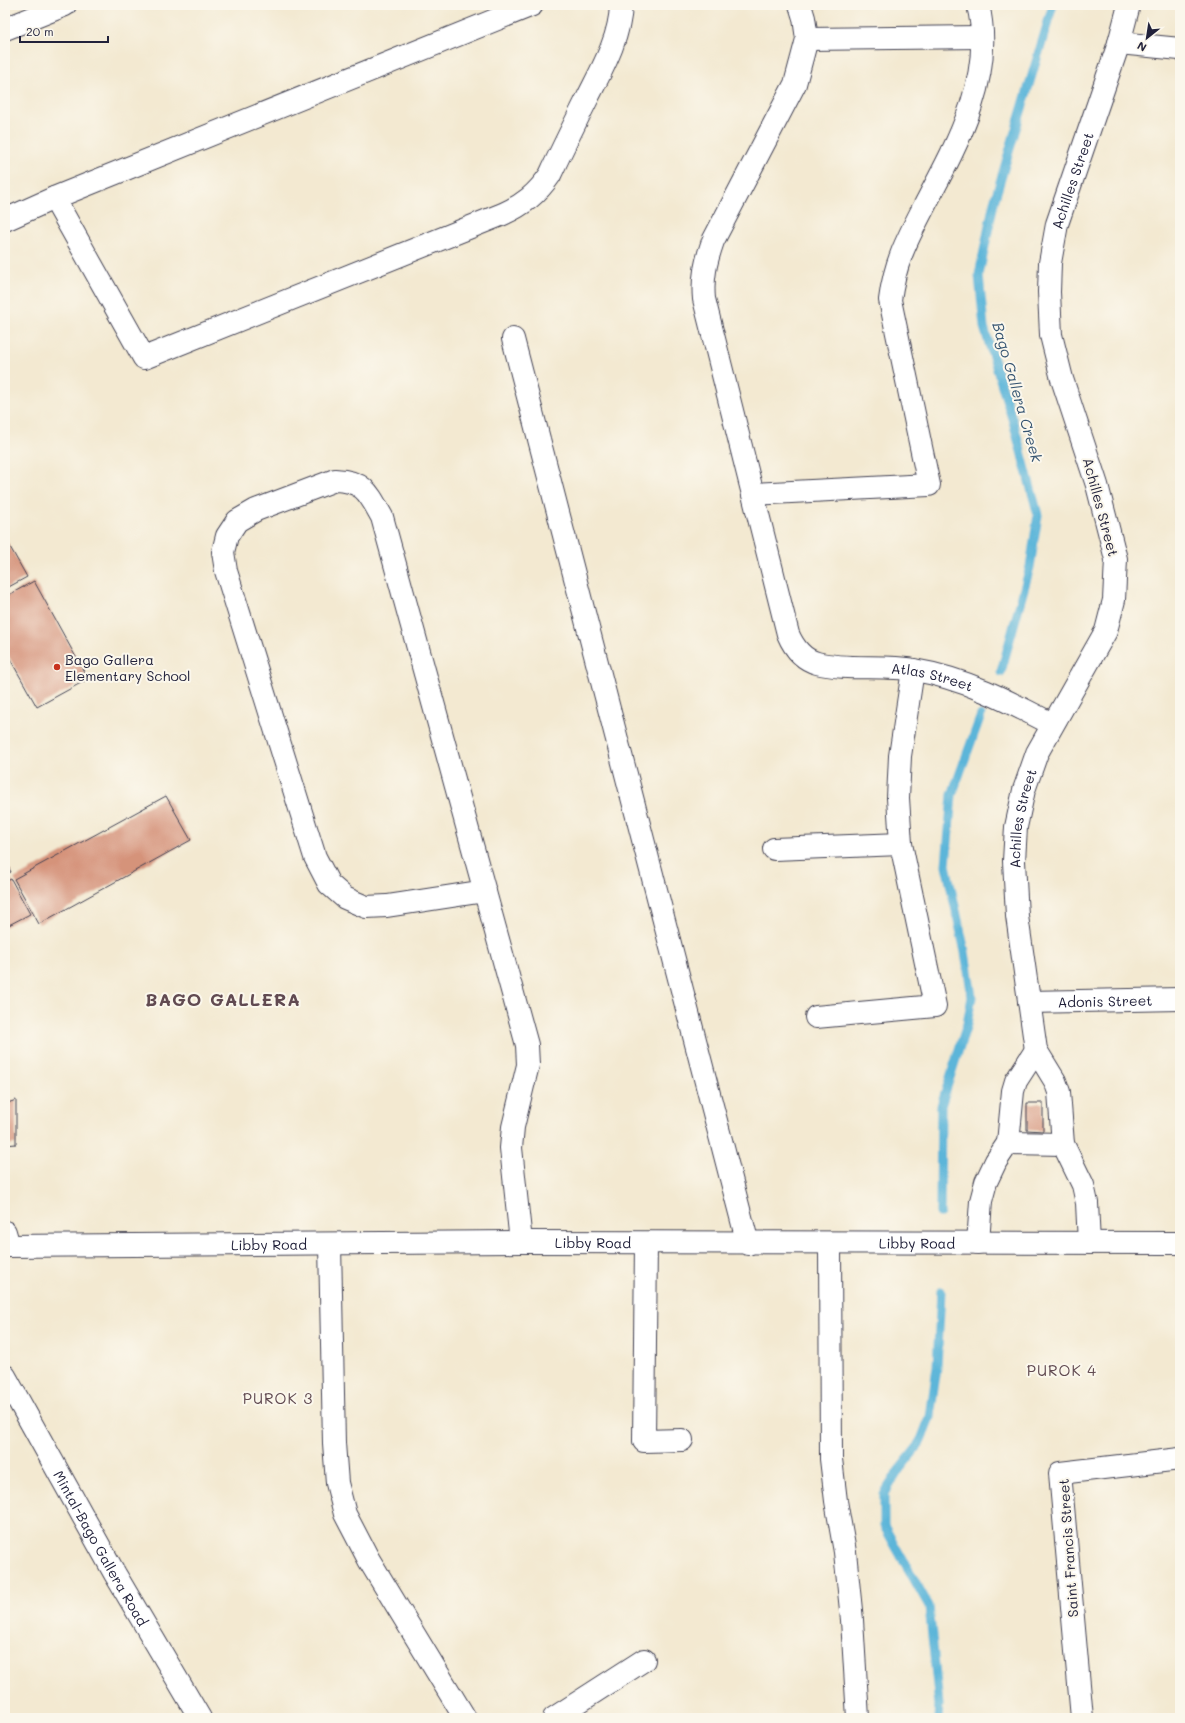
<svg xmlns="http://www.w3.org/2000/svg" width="1185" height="1723" viewBox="0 0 1185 1723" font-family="Mali,sans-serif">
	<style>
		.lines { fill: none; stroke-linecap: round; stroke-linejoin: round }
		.stream { stroke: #5bb5d9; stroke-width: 9 }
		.building { fill: #d5937a }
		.minor-casing { stroke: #414052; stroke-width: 24 }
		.major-casing { stroke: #414052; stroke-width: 24 }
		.minor { stroke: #fff; stroke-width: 22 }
		.major { stroke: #fff; stroke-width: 22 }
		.poi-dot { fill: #c8321e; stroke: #fbf7ec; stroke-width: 1.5 }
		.labels { text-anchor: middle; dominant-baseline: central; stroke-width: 4; stroke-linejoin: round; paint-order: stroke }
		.street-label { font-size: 14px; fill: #22223b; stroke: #fbf7ec }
		.poi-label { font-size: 14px; fill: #22223b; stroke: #fbf7ec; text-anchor: start }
		.water-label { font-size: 15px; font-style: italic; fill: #365572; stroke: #fbf7ec }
		.neighbourhood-label { font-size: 15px; letter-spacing: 1px; fill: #614a51; stroke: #fbf7ec }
		.district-label { font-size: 18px; font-weight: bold; letter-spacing: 1px; fill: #614a51; stroke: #fbf7ec }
	</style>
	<rect width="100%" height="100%" fill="#fbf7ec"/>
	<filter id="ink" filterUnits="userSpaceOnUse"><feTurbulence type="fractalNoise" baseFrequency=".025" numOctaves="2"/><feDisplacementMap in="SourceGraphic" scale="8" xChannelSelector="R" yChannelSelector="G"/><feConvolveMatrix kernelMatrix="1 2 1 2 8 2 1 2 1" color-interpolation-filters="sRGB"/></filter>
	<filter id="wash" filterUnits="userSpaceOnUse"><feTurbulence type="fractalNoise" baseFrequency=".012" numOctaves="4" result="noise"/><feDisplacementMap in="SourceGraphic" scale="16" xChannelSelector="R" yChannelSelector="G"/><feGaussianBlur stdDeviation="0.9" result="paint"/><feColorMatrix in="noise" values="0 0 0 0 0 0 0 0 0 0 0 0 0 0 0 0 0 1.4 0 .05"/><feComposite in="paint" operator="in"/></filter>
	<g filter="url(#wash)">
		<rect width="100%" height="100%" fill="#f3e9d1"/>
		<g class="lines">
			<!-- stream -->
			<g class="stream">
				<polyline points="1001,672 1030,567 1038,515 1014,425 984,327 979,275 994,202 1053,5"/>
				<polyline points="940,1213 941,1106 967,1024 972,997 965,952 946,865 952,795 981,715"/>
				<polyline points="938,1718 939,1705 929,1606 884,1526 884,1494 899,1470 919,1445 930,1417 937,1367 941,1291"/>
			</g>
		</g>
		<g id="blocks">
			<!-- building -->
			<g class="building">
				<polygon points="5,538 27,577 5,589"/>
				<polygon points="34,581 88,679 37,707 5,650 5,597"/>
				<polygon points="166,796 191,840 39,924 14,879"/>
				<polygon points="5,861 11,872 5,875"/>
				<polygon points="11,879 30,914 5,927 5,882"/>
				<polygon points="16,1100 16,1144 5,1145 5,1104"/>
				<polygon points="1027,1103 1043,1103 1043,1131 1027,1130"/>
			</g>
		</g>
	</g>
	<g filter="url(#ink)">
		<use href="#blocks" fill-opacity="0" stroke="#414052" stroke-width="1"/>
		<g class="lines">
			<defs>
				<g id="minor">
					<path id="s1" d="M800,5L804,18L807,39L795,84L713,241C706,261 702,278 704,299L788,634C794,648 802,659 817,663C848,671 882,664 914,670C964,678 1008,701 1052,724"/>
					<polyline points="5,29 65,5"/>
					<polyline points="807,39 982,37"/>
					<polyline points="1119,43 1180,49"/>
					<path d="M54,198L144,358L503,214C523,205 537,194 550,175C562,149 575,123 588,97C602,69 620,38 621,5"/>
					<polyline points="5,220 54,198 532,5"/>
					<polyline points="513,339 748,1244"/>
					<path d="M753,494L929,485L890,300C895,260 909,236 927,201C959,141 995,74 978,5"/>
					<polyline points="774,849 901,844"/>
					<path d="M485,891L387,906L366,907L345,898L329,884L315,857L226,571L223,552L227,536L237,521L256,510L335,480C365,481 369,494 382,517L527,1045L528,1065L513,1127L511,1148L521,1242"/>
					<path id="s2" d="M1029,1002L1180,999"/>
					<polyline points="816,1017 935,1006 901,844 898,798 900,756 913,670"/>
					<polyline points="1008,1143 1063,1144"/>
					<polyline points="5,1232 9,1246"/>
					<polyline points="646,1243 644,1441 682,1440"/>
					<polyline points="978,1243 981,1201 986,1182 996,1161 1008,1143 1013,1091 1016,1081 1036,1050"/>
					<path id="s3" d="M1089,1243L1087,1203L1083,1185L1063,1144L1059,1092L1055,1081L1036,1050L1017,916L1014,861L1016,827L1024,790L1037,753L1106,631L1114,600L1116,559L1097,485L1062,379L1051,335L1049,292L1050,263L1057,224L1119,43L1129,5"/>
					<polyline points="330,1244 334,1443 337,1483 345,1514 369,1560 465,1718"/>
					<polyline points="830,1244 831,1459 836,1501 845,1552 852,1620 858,1718"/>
					<polyline points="554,1718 644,1660"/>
					<polyline points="1082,1718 1060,1473 1180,1459"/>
				</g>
				<g id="major">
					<path id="s4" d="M5,1246L521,1242L1180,1243"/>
					<path id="s5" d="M5,1376L115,1574L200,1718"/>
				</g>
			</defs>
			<!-- minor casing -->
			<use href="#minor" class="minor-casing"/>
			<!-- major casing -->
			<use href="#major" class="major-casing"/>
			<!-- minor -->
			<use href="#minor" class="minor"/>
			<!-- major -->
			<use href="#major" class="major"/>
		</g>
	</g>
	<!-- markers -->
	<circle class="poi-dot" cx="57" cy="667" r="4"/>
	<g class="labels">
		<!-- street labels -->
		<g class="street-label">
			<text stroke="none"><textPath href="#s3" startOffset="1110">Achilles Street</textPath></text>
			<text transform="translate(1101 507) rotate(75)">Achilles Street</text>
			<text stroke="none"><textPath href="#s1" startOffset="822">Atlas Street</textPath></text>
			<text stroke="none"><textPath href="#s3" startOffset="438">Achilles Street</textPath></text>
			<text stroke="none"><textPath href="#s2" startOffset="76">Adonis Street</textPath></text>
			<text stroke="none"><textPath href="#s4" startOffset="588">Libby Road</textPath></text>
			<text stroke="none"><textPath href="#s4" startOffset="912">Libby Road</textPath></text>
			<text stroke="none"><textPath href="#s4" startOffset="264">Libby Road</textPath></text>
			<text stroke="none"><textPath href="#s5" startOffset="197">Mintal-Bago Gallera Road</textPath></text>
			<text transform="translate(1068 1548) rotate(-94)">Saint Francis Street</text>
		</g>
		<!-- poi labels -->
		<g class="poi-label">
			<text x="65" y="659">Bago Gallera<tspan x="65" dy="16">Elementary School</tspan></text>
		</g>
		<!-- water labels -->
		<g class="water-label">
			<text transform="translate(1018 392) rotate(74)">Bago Gallera Creek</text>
		</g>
		<!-- neighbourhood labels -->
		<g class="neighbourhood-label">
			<text x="1062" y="1370">PUROK 4</text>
			<text x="278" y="1398">PUROK 3</text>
		</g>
		<!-- district labels -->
		<g class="district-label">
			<text x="223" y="999">BAGO GALLERA</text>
		</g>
	</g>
	<!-- margin -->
	<rect width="1185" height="1723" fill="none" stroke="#fbf7ec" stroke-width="20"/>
	<!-- north arrow -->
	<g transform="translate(1147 38) rotate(210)" stroke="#fbf7ec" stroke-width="3" paint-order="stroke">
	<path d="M0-3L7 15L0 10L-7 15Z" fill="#22223b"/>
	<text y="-6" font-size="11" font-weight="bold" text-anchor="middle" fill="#22223b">N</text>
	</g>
	<!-- scale -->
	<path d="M20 36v6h88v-6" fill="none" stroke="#22223b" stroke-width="2"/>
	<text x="26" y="36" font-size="12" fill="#22223b" stroke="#fbf7ec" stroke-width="3" paint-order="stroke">20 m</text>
</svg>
